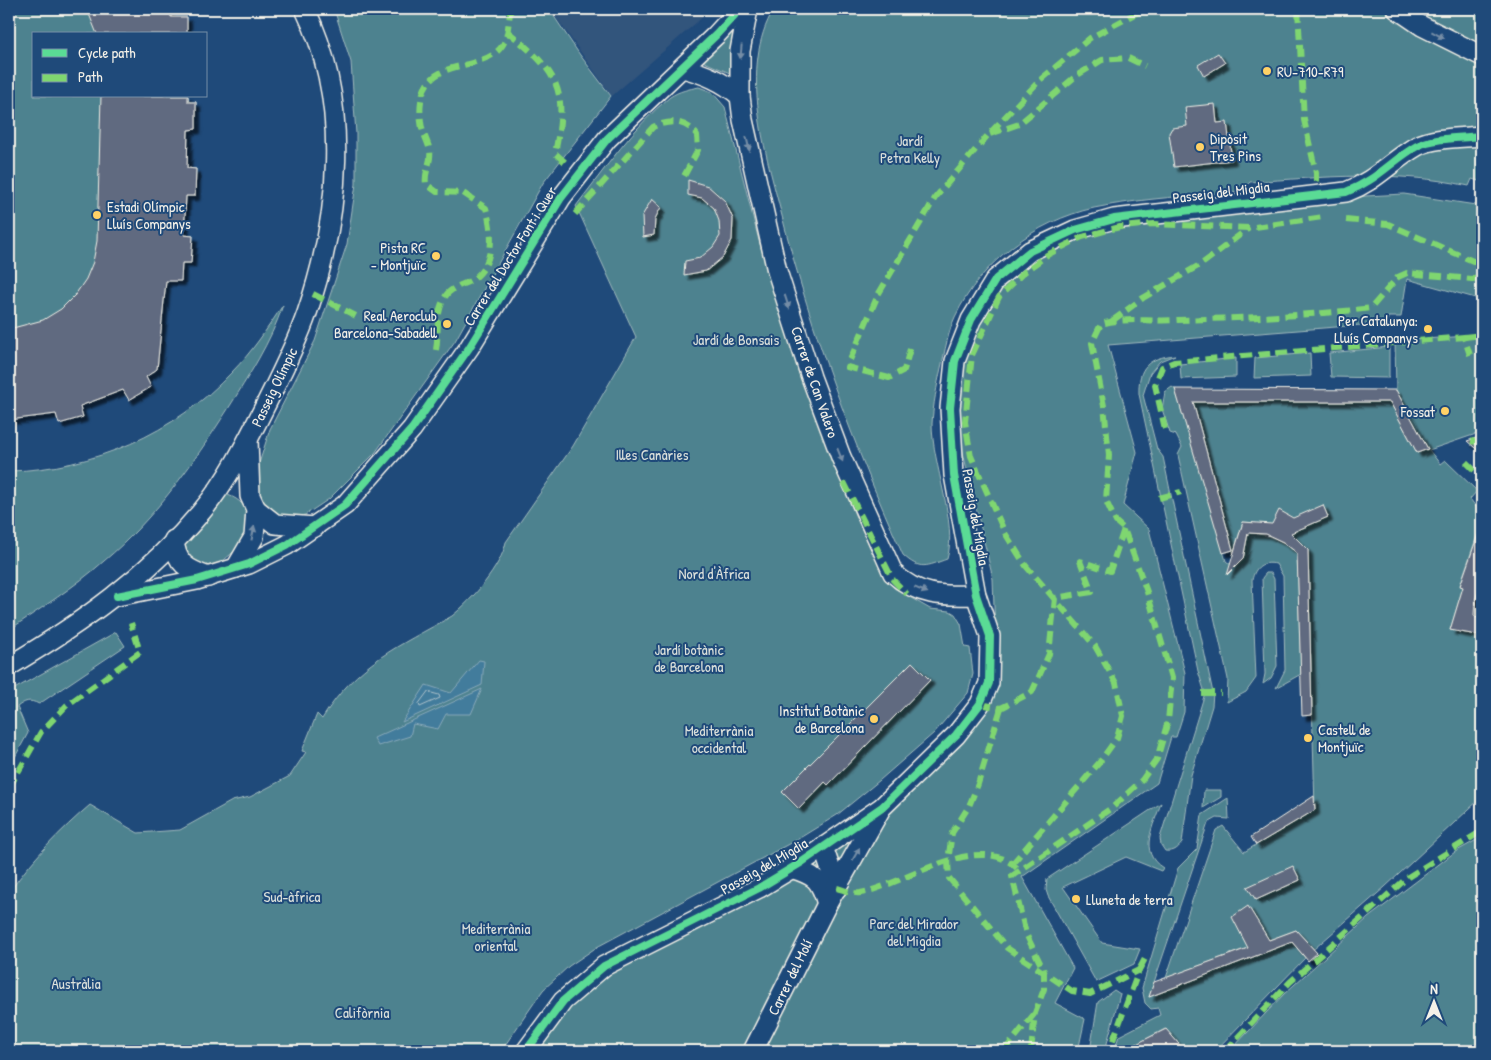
<svg xmlns="http://www.w3.org/2000/svg" width="1491" height="1060" viewBox="0 0 1491 1060" font-family="'Patrick Hand',sans-serif">
	<style>
		.built { fill: #32547c }
		.green { fill: #4e828f; stroke: #a1babc }
		.water { fill: #427b9c; stroke: #89aaba }
		.lines { fill: none; stroke-linecap: round; stroke-linejoin: round }
		.shore { stroke: #adc2ca; stroke-width: 1 }
		.building { fill: #606b80; stroke: #f4f1e8; filter: url(#shadow) }
		.minor-casing { stroke: #f4f1e8; stroke-width: 22 }
		.minor { stroke: #1f4a7a; stroke-width: 19 }
		.quiet { stroke: #7fd670; stroke-width: 6; stroke-dasharray: 12 6; stroke-linecap: butt }
		.cycleway-casing { stroke: #1f4a7a; stroke-width: 11 }
		.cycleway { stroke: #5adb95; stroke-width: 8 }
		.oneway { fill: #748da6 }
		.poi-dot { fill: #ffd166; stroke: #1f4a7a; stroke-width: 2 }
		.labels { text-anchor: middle; dominant-baseline: central; stroke-width: 4; stroke-linejoin: round; paint-order: stroke }
		.poi-label { font-size: 15px; fill: #f4f1e8; stroke: #1f4a7a; text-anchor: start }
		.park-label { font-size: 15px; fill: #dbe0db; stroke: #1f4a7a }
		.street-label { font-size: 15px; fill: #f4f1e8; stroke: #1f4a7a }
	</style>
	<defs>
		<filter id="shadow"><feDropShadow dx="4.5" dy="4.5" stdDeviation="1" flood-color="#0009"/></filter>
	</defs>
	<rect width="100%" height="100%" fill="#1f4a7a"/>
	<filter id="ink" filterUnits="userSpaceOnUse"><feTurbulence type="fractalNoise" baseFrequency=".02" numOctaves="2"/><feDisplacementMap in="SourceGraphic" scale="10" xChannelSelector="R" yChannelSelector="G"/><feConvolveMatrix kernelMatrix="1 2 1 2 8 2 1 2 1" color-interpolation-filters="sRGB"/></filter>
	<g filter="url(#ink)">
		<!-- built -->
		<polygon class="built" points="550,9 712,9 612,96"/>
		<!-- green -->
		<g class="green">
			<path d="M9,9H170L171,17H187V34H34V96H188L189,102H196V129L188,130L187,168L196,169L195,196H186L184,235L193,236L191,263H182L166,281L157,369C112,401 68,410 15,419L14,422L9,421Z"/>
			<polygon points="334,9 549,9 580,55 611,96 543,183 455,341 375,453 329,499 305,515 286,518 267,511 258,496 256,473 270,429 315,341 347,244 356,184 356,134 351,62"/>
			<path d="M774,9H1482V182L1472,179L1469,186C1397,170 1323,177 1250,182L1241,191C1193,196 1142,198 1094,208C1035,221 981,262 955,317C948,332 945,351 941,368C937,386 933,405 932,424C932,464 958,523 947,559C927,566 920,571 903,555C853,444 812,334 782,216C766,154 738,68 774,9Z"/>
			<polygon points="735,28 732,74 702,61"/>
			<path d="M699,87L712,92L725,107L759,241L799,374L855,515L884,576L894,588L930,609L950,611L955,614L961,624L965,647L970,648L973,674L968,693L934,733L880,780L837,815L798,839L597,947L569,966L543,990L501,1051H9V893C29,862 62,829 90,805L138,833L180,830L232,801L250,797L290,776L306,752L302,751L317,714L322,719C356,663 398,647 452,616C472,600 501,567 506,542L573,446L636,337L576,206C604,170 634,126 670,97C679,91 689,89 699,87Z"/>
			<polygon points="1404,194 1482,206 1482,314 1478,315 1479,299 1407,279 1401,317 1388,317 1387,323 1108,345 1137,452 1123,505 1149,529 1185,673 1184,712 1176,737 1171,737 1157,783 1022,877 1073,968 1055,1003 1085,1019 1078,1051 526,1051 563,1001 882,807 973,698 995,633 993,579 956,423 962,364 972,334 1006,281 1029,260 1075,234 1121,225 1366,196"/>
			<path d="M283,305C271,342 248,377 228,409C192,465 155,518 104,561C75,587 41,608 9,630L10,471C93,469 175,433 232,372C252,352 267,329 283,305Z"/>
			<path d="M1482,335V432L1429,450L1440,464L1445,460L1477,491L1470,499L1482,514V521L1460,585L1463,587L1450,630L1482,636V797L1385,887L1314,949L1296,930L1166,978L1216,830L1223,826L1244,852L1315,810L1308,550C1287,529 1273,524 1243,522L1233,553L1193,402H1390L1417,453L1428,449L1396,390L1395,341Z"/>
			<polygon points="1389,347 1389,378 1331,377 1329,353"/>
			<polygon points="1310,353 1311,376 1254,378 1255,358"/>
			<path d="M1175,355L1160,361L1150,373L1143,395L1157,449L1163,457L1213,693L1212,706L1191,775L1182,843C1177,849 1174,852 1165,851L1161,845L1160,838L1205,693L1198,671L1139,394C1138,367 1148,358 1175,355Z"/>
			<polygon points="1236,358 1236,377 1181,379 1180,364"/>
			<path d="M1172,387L1175,389L1226,561L1231,565H1237L1243,560L1248,533C1268,534 1281,540 1297,553L1301,674L1276,688L1285,670L1283,576L1276,564C1262,561 1255,567 1252,580L1256,678L1246,692L1227,702L1228,679L1178,455L1182,447L1176,435L1170,433L1162,409L1165,392Z"/>
			<path d="M224,494C249,500 255,522 241,543C236,551 226,558 218,565C200,568 191,562 181,546Z"/>
			<polygon points="1266,573 1271,573 1274,579 1277,666 1271,678 1263,684 1265,674 1262,578"/>
			<path d="M116,632L125,646L39,704C29,699 25,701 17,707L28,733L9,768V692Z"/>
			<polygon points="1204,790 1221,790 1221,797 1203,808"/>
			<polygon points="1228,798 1229,819 1217,818 1208,823 1149,997 1292,942 1305,958 1215,1051 1185,1051 1165,1029 1135,1045 1131,1051 1114,1051 1119,1036 1160,1015 1158,1008 1151,1009 1145,1003 1142,988 1178,868 1197,849 1202,815"/>
			<path d="M1161,803C1154,825 1137,852 1163,868L1161,871L1126,857L1063,887L1102,943L1140,949L1134,964L1096,982L1048,896L1046,890L1047,879Z"/>
			<polygon points="1482,837 1482,1051 1230,1051 1284,994 1368,918 1455,852"/>
			<polygon points="1114,990 1120,994 1105,1051 1090,1051 1098,1002"/>
		</g>
		<!-- water -->
		<g class="water">
			<polygon points="479,660 484,661 482,685 402,722 426,685 451,693"/>
			<polygon points="482,689 471,714 446,714 438,729 413,724 410,736 378,746 374,738"/>
		</g>
		<g class="lines">
			<!-- shore -->
			<polygon class="shore" points="428,692 439,695 440,698 420,707 419,704"/>
		</g>
		<!-- building -->
		<g class="building">
			<polygon points="87,9 170,9 171,17 187,17 187,34 97,34"/>
			<polygon points="1218,53 1225,63 1204,76 1198,65"/>
			<polygon points="101,96 188,96 188,102 196,102 196,129 188,130 187,168 196,169 195,196 186,196 184,235 193,236 191,263 182,263 181,281 166,281 157,369 146,377 151,387 129,400 123,390 80,406 83,417 59,424 56,414 9,420 9,329 43,320 61,309 75,295 86,279 93,262 97,241"/>
			<polygon points="1215,104 1217,123 1227,122 1232,160 1174,167 1169,133 1172,128 1187,126 1185,107"/>
			<polygon points="688,180 708,186 725,201 733,219 732,240 723,257 706,271 684,275 685,261 700,258 713,247 720,236 719,221 714,208 702,198 688,195"/>
			<polygon points="652,199 661,207 655,219 654,235 643,237 642,216"/>
			<polygon points="1175,389 1396,390 1428,449 1417,453 1390,402 1193,402 1233,550 1223,553"/>
			<polygon points="1482,436 1482,454 1467,441"/>
			<polygon points="1323,505 1328,517 1291,533 1308,550 1312,715 1302,716 1297,553 1283,542 1266,534 1248,533 1243,559 1227,575 1243,522 1272,524 1279,510 1293,518"/>
			<polygon points="1481,526 1482,578 1475,601 1474,616 1482,621 1482,636 1450,630 1463,587 1460,586"/>
			<polygon points="912,662 930,680 828,785 825,782 799,809 782,792"/>
			<polygon points="1314,796 1315,810 1256,845 1251,837"/>
			<polygon points="1293,866 1300,880 1256,900 1247,887"/>
			<polygon points="1248,906 1269,940 1296,930 1317,953 1308,961 1292,942 1149,997 1154,982 1248,948 1232,917"/>
			<polygon points="1166,1029 1185,1051 1123,1051 1146,1039"/>
		</g>
		<g class="lines">
			<defs>
				<g id="minor">
					<path d="M748,9L740,51V96L743,120L777,271L811,377L841,457L893,573C919,597 943,596 976,595"/>
					<polyline points="1397,9 1422,26 1482,56"/>
					<path d="M683,68C705,74 722,81 740,96"/>
					<polyline points="256,509 275,524 315,527"/>
					<path d="M174,540C176,564 187,569 208,577"/>
					<polyline points="236,568 254,537 256,509 250,496 248,440"/>
					<polyline points="117,596 197,580 249,564 287,545 345,505 412,429 469,348 561,198 607,139 716,35 740,9"/>
					<path d="M9,666C82,623 147,577 202,511C228,480 247,442 265,406C280,376 296,345 307,313C340,216 351,103 305,9"/>
					<polyline points="823,847 837,888"/>
					<path d="M791,868C816,876 820,879 827,904"/>
					<path d="M526,1051L563,1001L604,966L759,888L802,862L882,807L956,735L980,704L989,683L990,636L976,595L954,475L950,408L955,361L971,320L996,279L1030,251L1075,230L1114,219L1346,192C1376,181 1391,161 1417,146C1435,137 1463,138 1482,136"/>
					<polyline points="753,1051 827,904 880,810"/>
				</g>
			</defs>
			<!-- minor casing -->
			<use href="#minor" class="minor-casing"/>
			<!-- minor -->
			<use href="#minor" class="minor"/>
			<!-- quiet -->
			<g class="quiet">
				<polyline points="1298,9 1304,120 1316,173 1316,185"/>
				<path d="M507,31C557,72 569,87 555,153L567,164"/>
				<polyline points="990,134 1019,124 1076,76 1102,60 1128,58 1145,66"/>
				<path d="M575,214L653,127C669,120 685,119 697,135L698,150L683,178"/>
				<polyline points="1346,220 1388,224 1482,265"/>
				<polyline points="313,294 356,316"/>
				<polyline points="1112,321 1143,298 1203,263 1249,228"/>
				<polyline points="1464,337 1482,335"/>
				<polyline points="910,349 904,370 889,378 847,367 878,295 935,198 988,135 1040,80 1090,38 1144,9"/>
				<path d="M436,350C439,333 435,313 445,297C451,286 468,284 476,277C496,259 492,230 486,208L463,193L437,192L426,184C424,171 432,162 430,151C428,141 422,133 421,122C413,50 480,77 502,46C509,36 508,20 511,9"/>
				<polyline points="1165,429 1155,385 1162,367 1174,362 1464,337 1470,355"/>
				<polyline points="1471,441 1482,443"/>
				<polyline points="1466,462 1482,478"/>
				<polyline points="844,482 893,580 907,594"/>
				<polyline points="1159,498 1181,492"/>
				<polyline points="1482,611 1482,613"/>
				<polyline points="1202,693 1221,693"/>
				<polyline points="980,704 1001,708 1032,692 1049,654 1055,598 1092,592 1080,561 1110,571 1124,529"/>
				<polyline points="1001,708 978,784 969,806 952,833 948,861 949,878 1007,948 1072,991 1090,994 1139,970 1109,1051"/>
				<polyline points="9,788 41,732 67,705 140,652 131,623"/>
				<polyline points="1012,864 1099,763 1117,738 1123,716 1116,683 1095,646 1026,566 1005,533 971,456 965,422 972,355 999,297 1023,273 1047,255 1082,237 1120,227 1154,224 1249,228 1323,217"/>
				<path d="M837,888C844,890 853,894 860,893C902,886 978,830 1017,868"/>
				<polyline points="1139,970 1147,955"/>
				<polyline points="1004,1051 1035,1013"/>
				<path d="M1031,1051L1035,1013L1044,989V971L1026,934L1012,876L1113,807L1142,780L1157,759L1168,721L1172,678L1147,592L1124,529L1116,522L1106,501L1109,455L1104,406L1092,343L1101,324C1125,317 1152,322 1177,320C1242,318 1307,316 1371,308L1398,277L1407,273L1472,279L1482,278"/>
				<polyline points="1225,1051 1290,982 1408,877 1482,831"/>
			</g>
			<defs>
				<g id="cycleway">
					<polyline points="117,596 197,580 249,564 287,545 345,505 412,429 469,348 561,198 607,139 716,35 740,9"/>
					<path d="M526,1051L563,1001L604,966L759,888L802,862L882,807L956,735L980,704L989,683L990,636L976,595L954,475L950,408L955,361L971,320L996,279L1030,251L1075,230L1114,219L1346,192C1376,181 1391,161 1417,146C1435,137 1463,138 1482,136"/>
				</g>
			</defs>
			<!-- cycleway casing -->
			<use href="#cycleway" class="cycleway-casing"/>
			<!-- cycleway -->
			<use href="#cycleway" class="cycleway"/>
		</g>
		<!-- one-way arrows -->
		<defs><path id="oneway-solid" d="M-6-.8H1V-3.2L6.5 0L1 3.2V.8H-6Z" transform="scale(1.25)"/></defs>
		<g class="oneway">
			<use href="#oneway-solid" transform="translate(1438 35) rotate(28)"/>
			<use href="#oneway-solid" transform="translate(741 52) rotate(95)"/>
			<use href="#oneway-solid" transform="translate(748 144) rotate(77)"/>
			<use href="#oneway-solid" transform="translate(787 302) rotate(72)"/>
			<use href="#oneway-solid" transform="translate(840 455) rotate(68)"/>
			<use href="#oneway-solid" transform="translate(253 533) rotate(-78)"/>
			<use href="#oneway-solid" transform="translate(921 590) rotate(22)"/>
			<use href="#oneway-solid" transform="translate(856 854) rotate(-61)"/>
		</g>
	</g>
	<!-- markers -->
	<g class="poi-dot">
		<circle cx="1267" cy="71" r="5"/>
		<circle cx="1200" cy="147" r="5"/>
		<circle cx="97" cy="215" r="5"/>
		<circle cx="436" cy="256" r="5"/>
		<circle cx="447" cy="324" r="5"/>
		<circle cx="1428" cy="329" r="5"/>
		<circle cx="1445" cy="411" r="5"/>
		<circle cx="874" cy="719" r="5"/>
		<circle cx="1308" cy="738" r="5"/>
		<circle cx="1076" cy="899" r="5"/>
	</g>
	<g class="labels">
		<!-- poi labels -->
		<g class="poi-label">
			<text x="1277" y="71">RU-710-R79</text>
			<text x="1210" y="138">Dipòsit<tspan x="1210" dy="17">Tres Pins</tspan></text>
			<text x="107" y="206">Estadi Olímpic<tspan x="107" dy="17">Lluís Companys</tspan></text>
			<text x="426" y="247" text-anchor="end">Pista RC<tspan x="426" dy="17">- Montjuïc</tspan></text>
			<text x="437" y="315" text-anchor="end">Real Aeroclub<tspan x="437" dy="17">Barcelona-Sabadell</tspan></text>
			<text x="1418" y="320" text-anchor="end">Per Catalunya:<tspan x="1418" dy="17">Lluís Companys</tspan></text>
			<text x="1435" y="411" text-anchor="end">Fossat</text>
			<text x="864" y="710" text-anchor="end">Institut Botànic<tspan x="864" dy="17">de Barcelona</tspan></text>
			<text x="1318" y="729">Castell de<tspan x="1318" dy="17">Montjuïc</tspan></text>
			<text x="1086" y="899">Lluneta de terra</text>
		</g>
		<!-- park labels -->
		<g class="park-label">
			<text x="910" y="140">Jardí<tspan x="910" dy="17">Petra Kelly</tspan></text>
			<text x="736" y="339">Jardí de Bonsais</text>
			<text x="652" y="454">Illes Canàries</text>
			<text x="714" y="573">Nord d'Àfrica</text>
			<text x="689" y="649">Jardí botànic<tspan x="689" dy="17">de Barcelona</tspan></text>
			<text x="719" y="730">Mediterrània<tspan x="719" dy="17">occidental</tspan></text>
			<text x="292" y="896">Sud-àfrica</text>
			<text x="914" y="923">Parc del Mirador<tspan x="914" dy="17">del Migdia</tspan></text>
			<text x="496" y="928">Mediterrània<tspan x="496" dy="17">oriental</tspan></text>
			<text x="76" y="983">Austràlia</text>
			<text x="362" y="1012">Califòrnia</text>
		</g>
		<!-- street labels -->
		<g class="street-label">
			<text transform="translate(1221 192) rotate(-7)">Passeig del Migdia</text>
			<text transform="translate(510 256) rotate(-58)">Carrer del Doctor Font i Quer</text>
			<text transform="translate(815 382) rotate(71)">Carrer de Can Valero</text>
			<text transform="translate(274 387) rotate(-64)">Passeig Olímpic</text>
			<text transform="translate(976 517) rotate(80)">Passeig del Migdia</text>
			<text transform="translate(764 866) rotate(-30)">Passeig del Migdia</text>
			<text transform="translate(790 977) rotate(-64)">Carrer del Molí</text>
		</g>
	</g>
	<!-- margin -->
	<rect width="1491" height="1060" fill="none" stroke="#1f4a7a" stroke-width="30"/>
	<rect x="15" y="15" width="1461" height="1030" fill="none" stroke="#f4f1e8" stroke-width="2" filter="url(#ink)"/>
	<!-- legend -->
	<rect x="32" y="32" width="175" height="65" fill="#1f4a7a" stroke="#748da6"/>
	<rect x="42" y="49" width="25" height="8" fill="#5adb95" stroke="#748da6"/>
	<text x="78" y="58" font-size="15" fill="#f4f1e8">Cycle path</text>
	<rect x="42" y="74" width="25" height="8" fill="#7fd670" stroke="#748da6"/>
	<text x="78" y="82" font-size="15" fill="#f4f1e8">Path</text>
	<!-- north arrow -->
	<g transform="translate(1434 1002)" stroke="#1f4a7a" stroke-width="4" paint-order="stroke">
	<path d="M0-4L9 19L0 12L-9 19Z" fill="#f4f1e8"/>
	<text y="-8" font-size="14" font-weight="bold" text-anchor="middle" fill="#f4f1e8">N</text>
	</g>
</svg>
